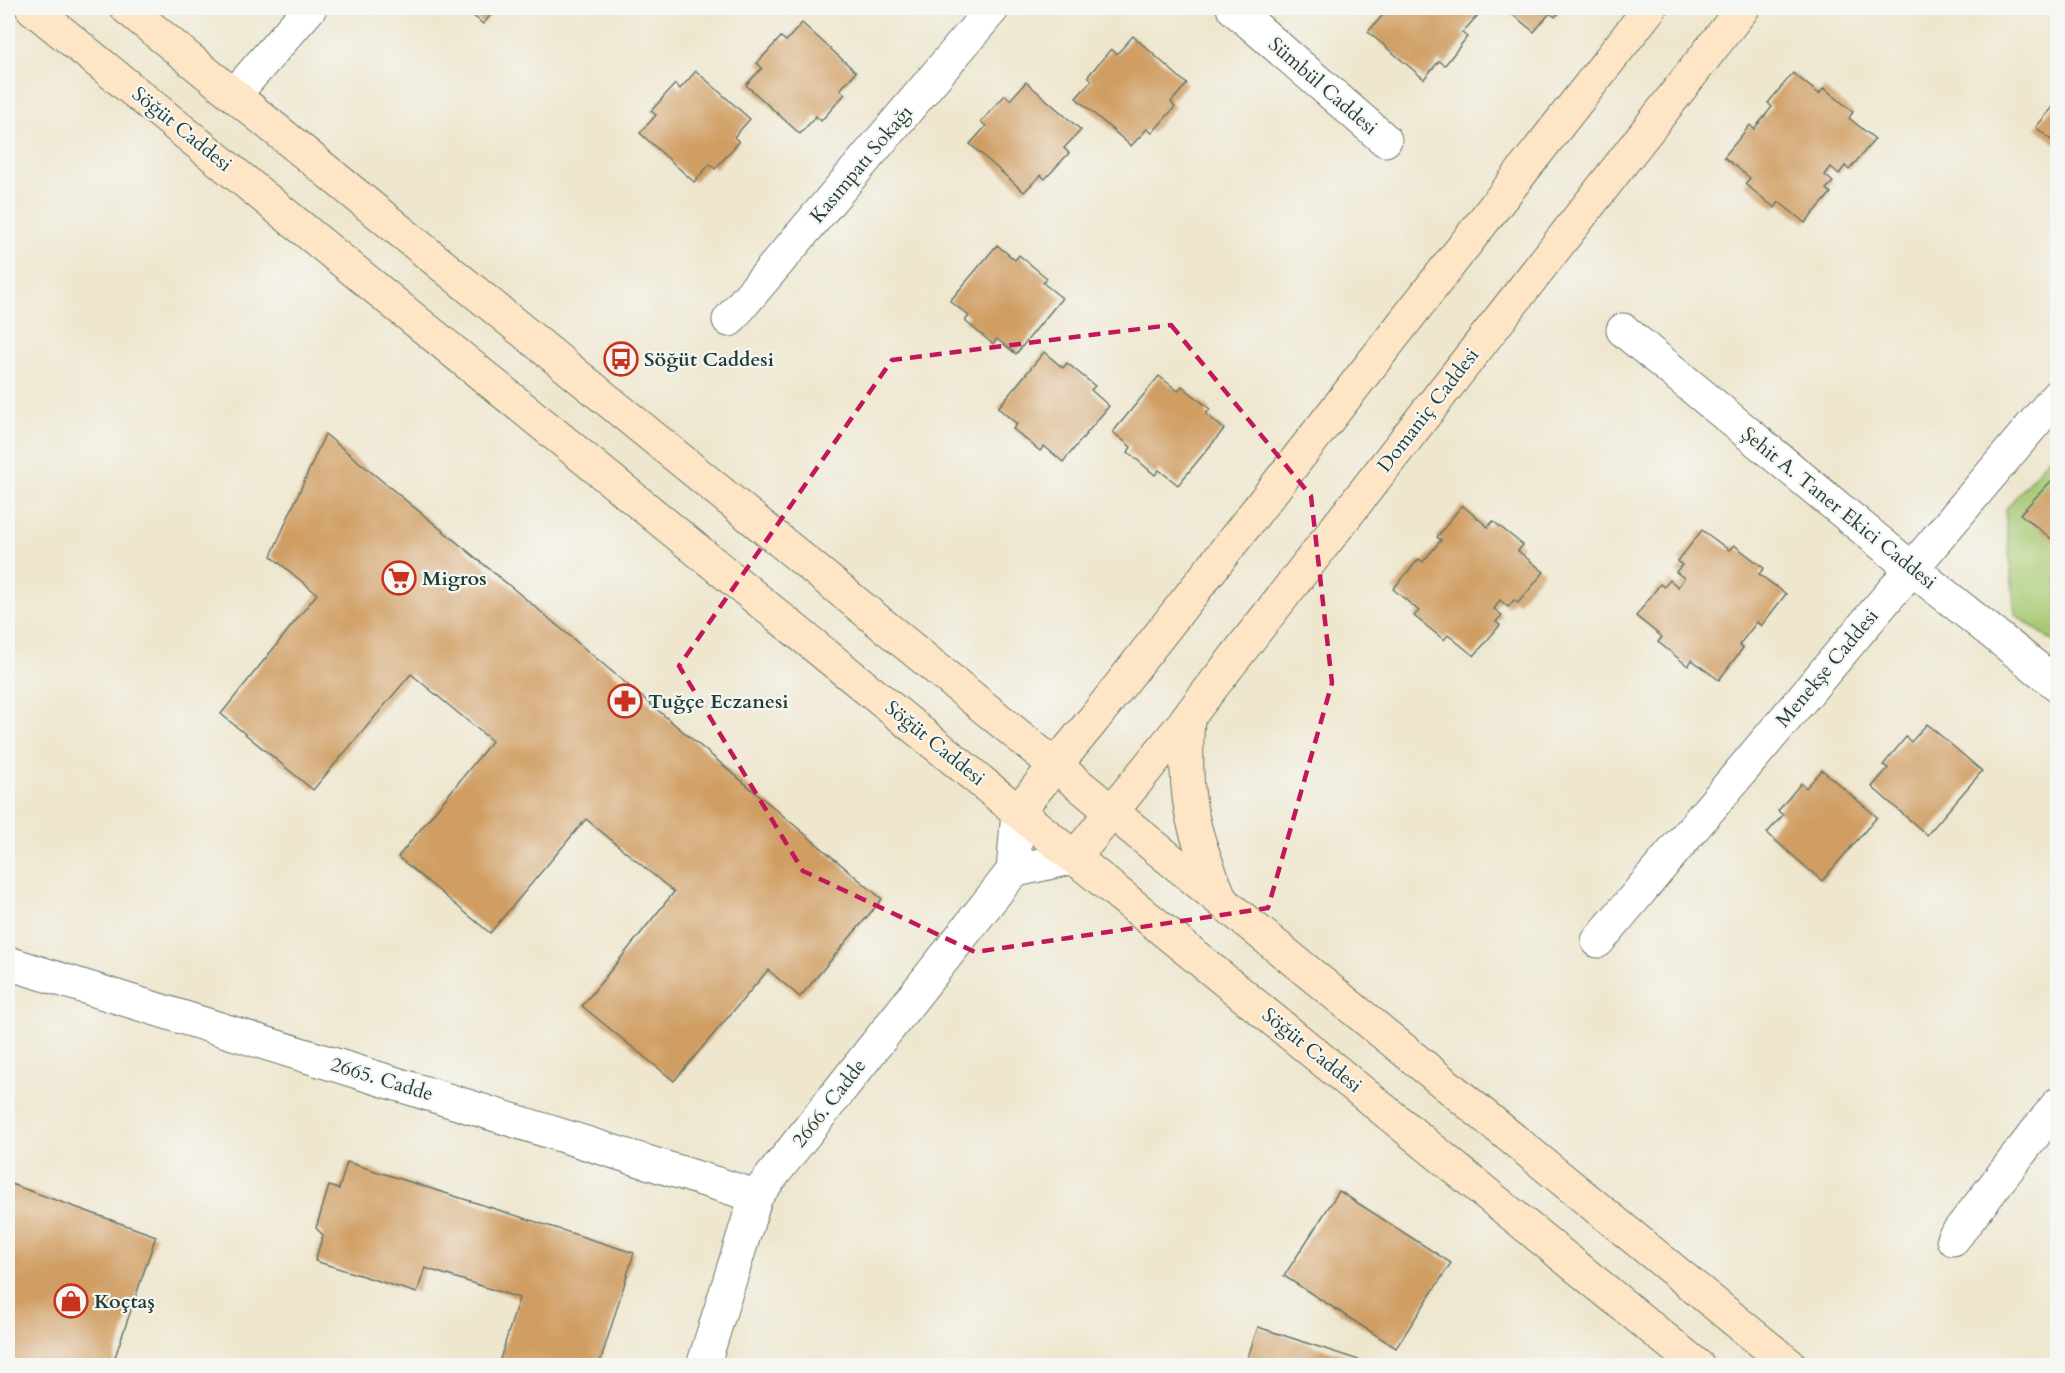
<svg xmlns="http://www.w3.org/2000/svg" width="2065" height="1373" viewBox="0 0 2065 1373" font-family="Cardo,serif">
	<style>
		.green { fill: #a8c972; stroke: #648353; stroke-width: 1.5 }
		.building { fill: #d09e64 }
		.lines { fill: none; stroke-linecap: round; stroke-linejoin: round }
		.minor-casing { stroke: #67786a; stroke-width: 35 }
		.tertiary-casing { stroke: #67786a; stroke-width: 35 }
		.secondary-casing { stroke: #67786a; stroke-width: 35 }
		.minor { stroke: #fff; stroke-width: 33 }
		.tertiary { stroke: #fff; stroke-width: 33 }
		.secondary { stroke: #fee5c5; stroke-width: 33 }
		.marked { fill: none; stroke: #c2185b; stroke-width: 4.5; stroke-dasharray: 12 8; stroke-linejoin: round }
		.labels { text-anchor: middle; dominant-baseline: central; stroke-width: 4.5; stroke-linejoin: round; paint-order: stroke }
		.street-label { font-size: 20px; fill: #1f3d34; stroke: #f6f6f2 }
		.poi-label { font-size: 20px; font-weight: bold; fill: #1f3d34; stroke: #f6f6f2; text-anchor: start }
	</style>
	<rect width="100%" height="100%" fill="#f6f6f2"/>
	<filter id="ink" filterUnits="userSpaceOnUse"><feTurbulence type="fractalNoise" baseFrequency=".0167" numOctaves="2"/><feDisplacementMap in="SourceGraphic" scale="12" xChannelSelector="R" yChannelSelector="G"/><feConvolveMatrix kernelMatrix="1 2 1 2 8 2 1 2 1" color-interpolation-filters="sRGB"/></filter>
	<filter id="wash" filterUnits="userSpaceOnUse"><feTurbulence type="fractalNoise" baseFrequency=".008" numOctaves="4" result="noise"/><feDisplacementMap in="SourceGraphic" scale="24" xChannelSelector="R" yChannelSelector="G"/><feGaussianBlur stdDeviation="1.35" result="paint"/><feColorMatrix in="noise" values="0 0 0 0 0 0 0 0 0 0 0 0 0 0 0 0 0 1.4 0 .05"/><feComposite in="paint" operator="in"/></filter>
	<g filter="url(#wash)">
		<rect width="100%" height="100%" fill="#eee6cd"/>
		<!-- green -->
		<polygon class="green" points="2057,448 2057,644 2015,614 2005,510"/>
		<g id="blocks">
			<!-- building -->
			<g class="building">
				<polygon points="464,8 506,8 502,13 497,8 483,24"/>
				<polygon points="1389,8 1469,8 1478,15 1462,33 1467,37 1445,65 1439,61 1424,79 1368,32"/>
				<polygon points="1505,8 1563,8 1555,17 1550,13 1534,32"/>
				<polygon points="802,23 856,72 840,90 845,94 821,121 816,116 800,134 746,85 762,68 757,63 781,37 786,41"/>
				<polygon points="1133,36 1187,84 1171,102 1175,107 1152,133 1147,129 1131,146 1076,98 1092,80 1088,76 1111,49 1117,54"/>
				<polygon points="696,71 750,119 734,137 739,142 715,169 710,164 694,182 640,133 656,115 651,111 675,84 680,89"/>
				<polygon points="1793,73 1819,94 1824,88 1853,112 1849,118 1875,139 1849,170 1845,166 1839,174 1831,167 1825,175 1833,182 1826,189 1831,193 1805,223 1779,202 1775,208 1745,184 1750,178 1724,157 1750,125 1754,129 1772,107 1768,103"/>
				<polygon points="1026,82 1081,130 1064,148 1069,153 1045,179 1041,175 1024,192 970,144 986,126 981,122 1005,95 1010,100"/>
				<polygon points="2058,101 2058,146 2036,127"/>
				<polygon points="997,245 1015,260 1019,255 1047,278 1043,283 1062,298 1016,354 997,339 993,344 965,321 969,316 950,301"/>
				<polygon points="1044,352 1063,368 1067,363 1095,386 1091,390 1109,406 1063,462 1044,446 1040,451 1013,429 1017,424 998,408"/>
				<polygon points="1159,376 1178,391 1182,386 1210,409 1206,414 1224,429 1178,485 1159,470 1155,475 1128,452 1131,447 1113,432"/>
				<polygon points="325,434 527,600 882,899 800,997 768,970 674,1081 582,1006 674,892 586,819 490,933 398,857 492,741 411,674 313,790 221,714 317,594 271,556"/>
				<polygon points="2054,478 2058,480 2058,544 2020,514"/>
				<polygon points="1462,505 1488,527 1493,521 1523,545 1518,551 1544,572 1518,603 1514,600 1508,607 1500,600 1494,609 1502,615 1496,622 1500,625 1474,656 1448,635 1444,640 1414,616 1419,611 1393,589 1419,559 1423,562 1441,540 1437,537"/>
				<polygon points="1702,530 1729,550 1734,545 1764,568 1759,574 1786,594 1761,626 1757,622 1739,645 1743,648 1719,680 1692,660 1688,666 1658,642 1662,637 1636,616 1660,584 1664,587 1670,580 1678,587 1684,578 1676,572 1682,565 1678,561"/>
				<polygon points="1927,724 1982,771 1927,835 1872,787 1888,768 1883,765 1906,737 1911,742"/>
				<polygon points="1822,770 1877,817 1822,881 1767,833 1783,815 1778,811 1801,783 1806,788"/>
				<polygon points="347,1162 634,1253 599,1366 498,1366 519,1298 425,1268 417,1293 315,1261 323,1235 316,1228 329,1186 339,1189"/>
				<polygon points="8,1183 156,1236 112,1366 8,1366"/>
				<polygon points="1339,1191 1451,1263 1396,1348 1284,1276"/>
				<polygon points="1258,1327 1374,1365 1374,1366 1245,1366"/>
			</g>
		</g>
	</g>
	<g filter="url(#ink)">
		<use href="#blocks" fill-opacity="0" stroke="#67786a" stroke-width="1.5"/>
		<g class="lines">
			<defs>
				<g id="minor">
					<polyline points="729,320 993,8"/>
					<polyline points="1953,1239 2058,1104"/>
				</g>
				<g id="tertiary">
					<polyline points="1233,8 1385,140"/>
					<polyline points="234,95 310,8"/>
					<polyline points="1623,330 1911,568 2058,685"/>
					<polyline points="1018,811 1013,871 1075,857"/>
					<polyline points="1598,941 2058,395"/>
					<polyline points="8,963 756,1196"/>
					<polyline points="703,1366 756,1196 1013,871"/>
				</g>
				<g id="secondary">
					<polyline points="32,8 1698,1366"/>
					<polyline points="127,8 1791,1366"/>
					<path d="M1188,717C1183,796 1190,826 1220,897"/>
					<polyline points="1018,811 1093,720 1650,8"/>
					<polyline points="1075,857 1179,729 1743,8"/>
				</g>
			</defs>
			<!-- minor casing -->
			<use href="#minor" class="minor-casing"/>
			<!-- tertiary casing -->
			<use href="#tertiary" class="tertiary-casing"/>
			<!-- secondary casing -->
			<use href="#secondary" class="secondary-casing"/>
			<!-- minor -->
			<use href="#minor" class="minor"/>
			<!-- tertiary -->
			<use href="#tertiary" class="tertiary"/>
			<!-- secondary -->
			<use href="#secondary" class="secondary"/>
		</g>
	</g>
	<!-- marked area -->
	<path class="marked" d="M1171,325L1311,496L1332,683L1268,908L975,952L803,871L679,666L892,360Z"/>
	<!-- icons -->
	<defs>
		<symbol id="bus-ring" viewBox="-11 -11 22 22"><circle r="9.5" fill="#f6f6f2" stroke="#c8321e" stroke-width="1.5"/><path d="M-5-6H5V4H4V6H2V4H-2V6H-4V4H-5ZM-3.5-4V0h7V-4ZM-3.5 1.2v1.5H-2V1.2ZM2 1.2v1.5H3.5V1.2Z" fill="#c8321e"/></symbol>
		<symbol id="supermarket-ring" viewBox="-11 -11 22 22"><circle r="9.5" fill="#f6f6f2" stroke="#c8321e" stroke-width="1.5"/><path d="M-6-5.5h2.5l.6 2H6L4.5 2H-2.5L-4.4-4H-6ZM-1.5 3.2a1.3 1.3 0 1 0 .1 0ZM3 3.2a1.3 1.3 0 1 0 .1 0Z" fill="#c8321e"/></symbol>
		<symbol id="pharmacy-ring" viewBox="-11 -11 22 22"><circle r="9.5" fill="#f6f6f2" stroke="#c8321e" stroke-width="1.5"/><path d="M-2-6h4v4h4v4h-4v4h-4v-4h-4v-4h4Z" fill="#c8321e"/></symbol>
		<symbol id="shop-ring" viewBox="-11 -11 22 22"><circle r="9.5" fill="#f6f6f2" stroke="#c8321e" stroke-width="1.5"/><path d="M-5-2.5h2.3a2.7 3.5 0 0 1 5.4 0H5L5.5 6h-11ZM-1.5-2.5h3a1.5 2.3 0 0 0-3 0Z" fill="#c8321e"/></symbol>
	</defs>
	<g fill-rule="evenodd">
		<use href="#bus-ring" x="602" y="340" width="38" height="38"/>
		<use href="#supermarket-ring" x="380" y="559" width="38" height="38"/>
		<use href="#pharmacy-ring" x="606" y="682" width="38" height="38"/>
		<use href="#shop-ring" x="52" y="1282" width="38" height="38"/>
	</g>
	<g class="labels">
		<!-- street labels -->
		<g class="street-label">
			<text transform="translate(1323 86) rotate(41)">Sümbül Caddesi</text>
			<text transform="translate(182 129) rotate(39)">Söğüt Caddesi</text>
			<text transform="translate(861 164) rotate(-50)">Kasımpatı Sokağı</text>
			<text transform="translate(1428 410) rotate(-52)">Domaniç Caddesi</text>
			<text transform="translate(1839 508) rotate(39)">Şehit A. Taner Ekici Caddesi</text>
			<text transform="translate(1827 668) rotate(-50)">Menekşe Caddesi</text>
			<text transform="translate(935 743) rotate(39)">Söğüt Caddesi</text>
			<text transform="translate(1312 1050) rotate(39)">Söğüt Caddesi</text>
			<text transform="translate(382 1079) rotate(17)">2665. Cadde</text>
			<text transform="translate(829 1103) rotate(-52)">2666. Cadde</text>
		</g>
		<!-- poi labels -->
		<g class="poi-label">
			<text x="644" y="359">Söğüt Caddesi</text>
			<text x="422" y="578">Migros</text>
			<text x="648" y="701">Tuğçe Eczanesi</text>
			<text x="94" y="1301">Koçtaş</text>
		</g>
	</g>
	<!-- margin -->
	<rect width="2065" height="1373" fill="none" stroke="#f6f6f2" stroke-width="30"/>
</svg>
